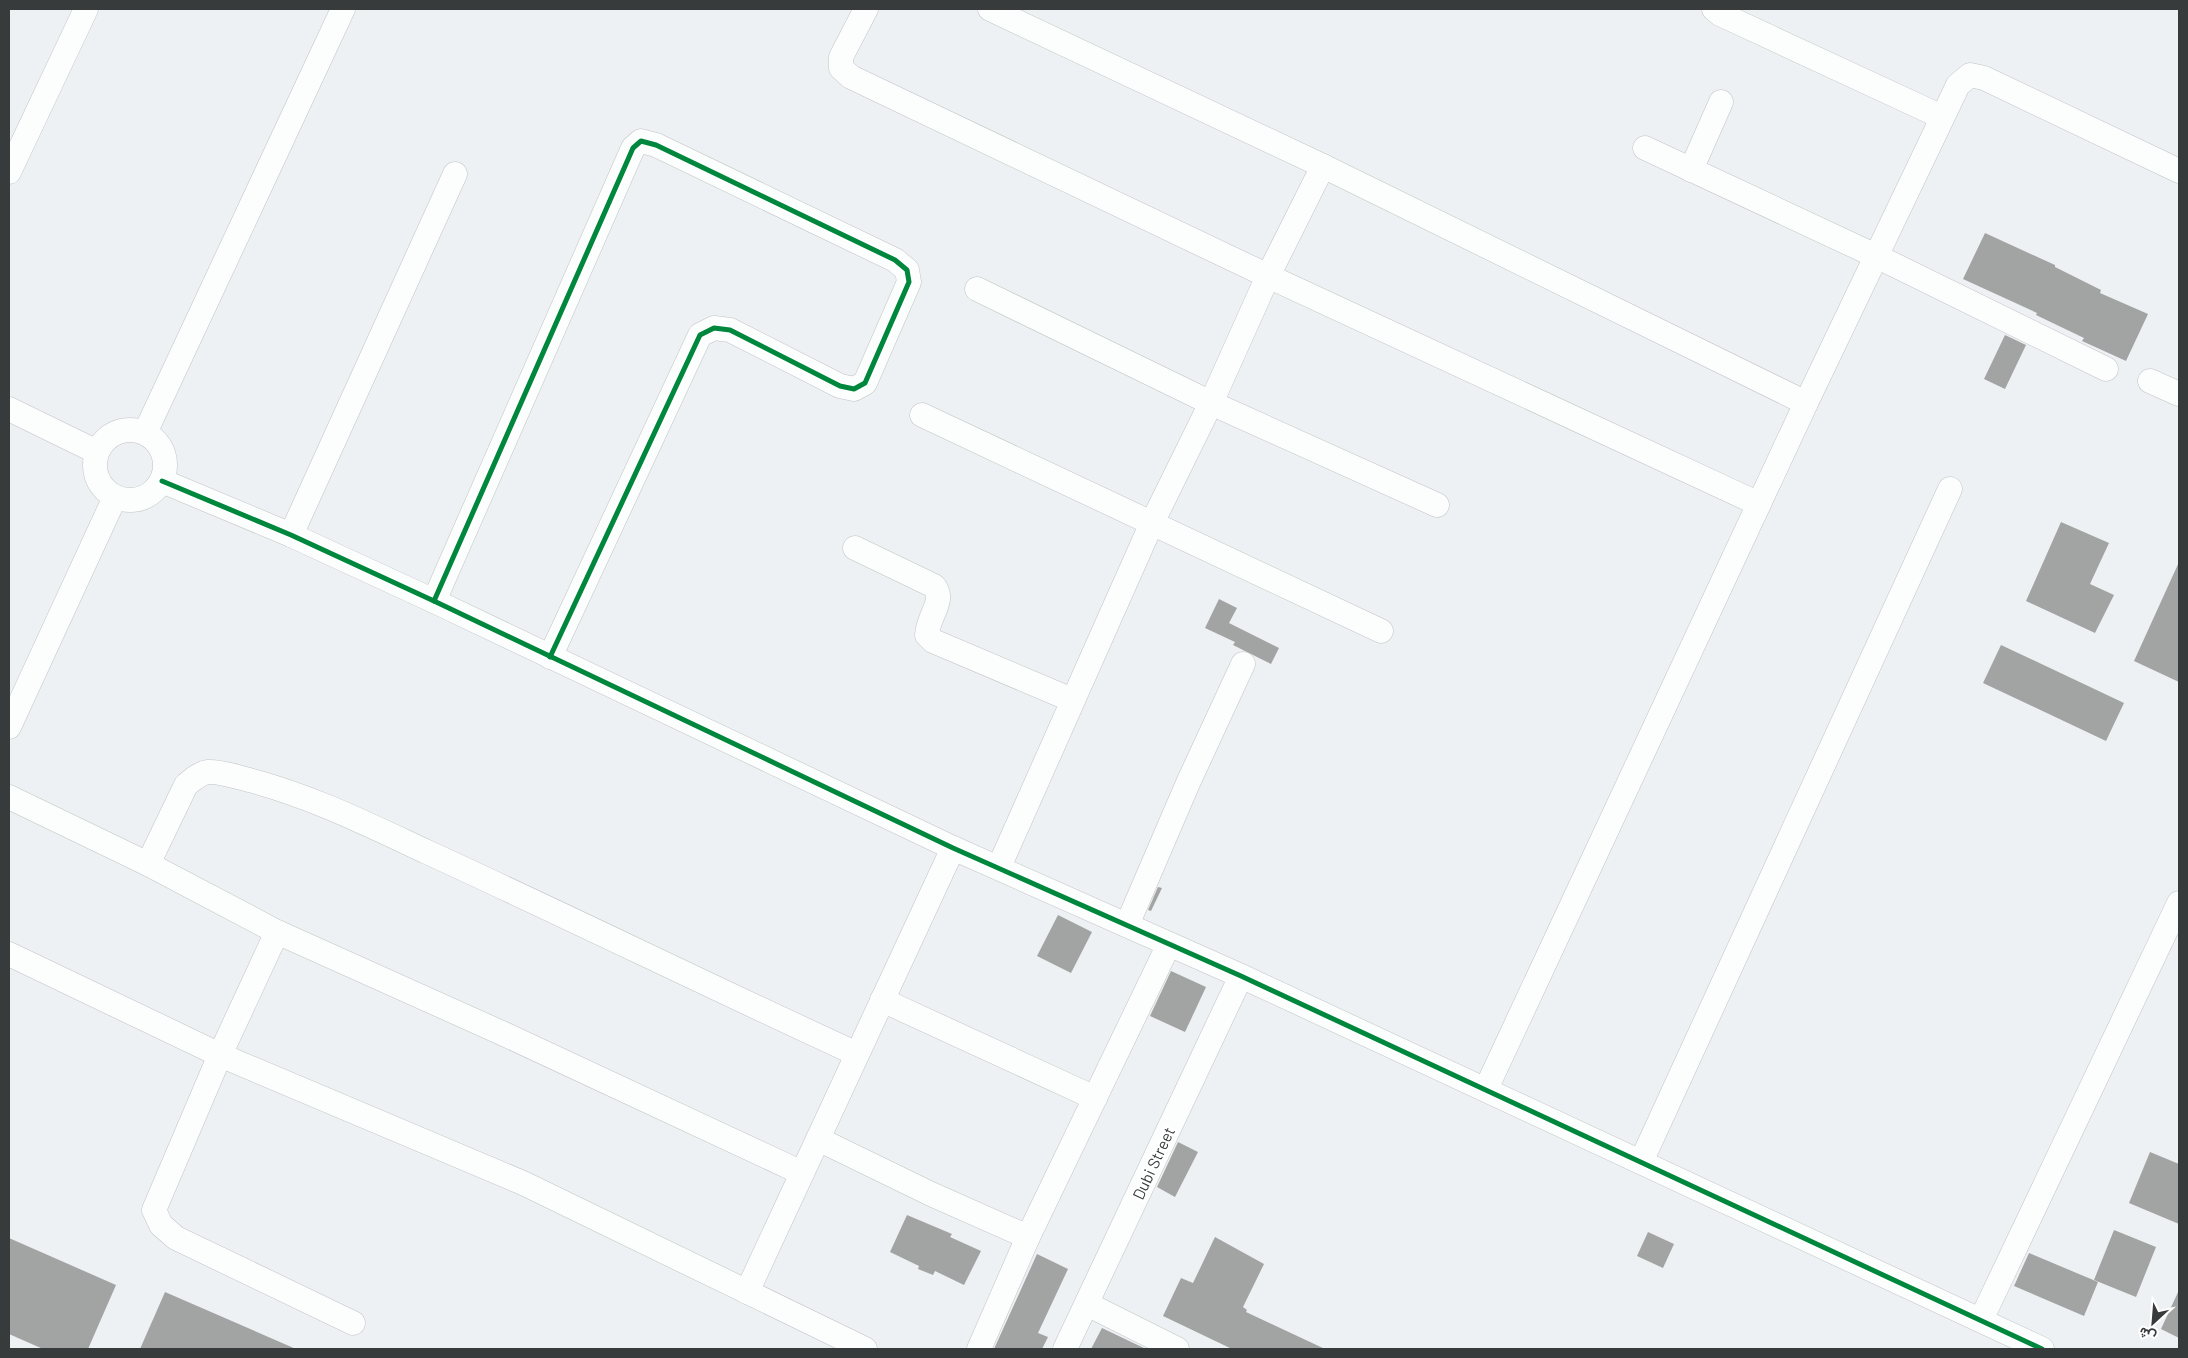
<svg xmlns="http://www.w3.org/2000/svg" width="2188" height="1358" viewBox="0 0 2188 1358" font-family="Barlow,Vazirmatn,sans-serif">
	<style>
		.building { fill: #a2a3a3 }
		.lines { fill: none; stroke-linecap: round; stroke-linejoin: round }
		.minor-casing { stroke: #c1c4c6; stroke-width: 25 }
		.minor { stroke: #fcfdfd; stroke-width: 24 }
		.cycleway-casing { stroke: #fff; stroke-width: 8 }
		.cycleway { stroke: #00873e; stroke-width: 5 }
		.labels { text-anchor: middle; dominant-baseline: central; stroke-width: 5; stroke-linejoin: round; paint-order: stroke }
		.street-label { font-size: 16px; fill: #383b3c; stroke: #fff }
	</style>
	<rect width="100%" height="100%" fill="#eef1f3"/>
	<!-- building -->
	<g class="building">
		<polygon points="1985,233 2055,265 2055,267 2101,290 2100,293 2148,314 2126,361 2082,341 2084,338 2036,315 2037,313 1963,279"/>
		<polygon points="2005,335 2026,345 2005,389 1984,379"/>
		<polygon points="2061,522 2109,543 2090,584 2114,595 2095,633 2026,601"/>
		<polygon points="2179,562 2179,682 2134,661"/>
		<polygon points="1219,599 1237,608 1229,623 1279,648 1271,664 1233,645 1235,642 1205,628"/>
		<polygon points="2001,645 2124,703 2106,741 1983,683"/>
		<polygon points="1158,887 1162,888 1151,911 1148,910"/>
		<polygon points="1058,915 1092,932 1071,973 1037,956"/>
		<polygon points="1171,971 1206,987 1185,1032 1150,1016"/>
		<polygon points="1178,1142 1198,1152 1175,1197 1157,1187"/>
		<polygon points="2150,1152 2179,1164 2179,1224 2129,1203"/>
		<polygon points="907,1215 952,1234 950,1237 981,1251 964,1285 935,1271 933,1275 918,1269 919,1266 890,1252"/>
		<polygon points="2114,1230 2156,1247 2136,1297 2094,1280"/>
		<polygon points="1648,1232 1674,1244 1663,1268 1637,1256"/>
		<polygon points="1215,1237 1264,1264 1243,1307 1247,1310 1246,1312 1325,1349 1232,1349 1163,1316 1181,1278 1193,1283"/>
		<polygon points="9,1238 116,1285 88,1349 43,1349 9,1334"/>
		<polygon points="2029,1253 2098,1282 2084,1316 2014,1286"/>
		<polygon points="1037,1254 1068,1269 1038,1333 1048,1337 1042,1349 994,1349"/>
		<polygon points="2179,1290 2179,1338 2161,1329"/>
		<polygon points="165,1292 296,1349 140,1349"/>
		<polygon points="1102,1328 1125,1339 1146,1349 1091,1349"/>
	</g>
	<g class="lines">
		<defs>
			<g id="minor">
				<polyline points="866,9 841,57 841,68 851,77 1268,276 1759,504"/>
				<polyline points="990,9 1323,166 1806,403"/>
				<polyline points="1714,9 1720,14 1942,117"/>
				<polyline points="1645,148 1876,256 2106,369"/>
				<polyline points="1691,170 1721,102"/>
				<polyline points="9,172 86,9"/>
				<polyline points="977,289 1211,403 1437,505"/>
				<polyline points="2150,381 2179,394"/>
				<polyline points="9,409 97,452"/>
				<polyline points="922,415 1381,631"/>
				<circle cx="130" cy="465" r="35"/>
				<polyline points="145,433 343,9"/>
				<polyline points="162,481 291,535 434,601 953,848 1241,976 2042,1349"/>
				<polyline points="291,535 455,174"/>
				<path d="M855,548L934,586C946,601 928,615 927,635L933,641L1072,700"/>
				<polyline points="434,601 633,148 641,141 656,145 895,260 907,270 909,282 865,383 854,389 840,386 730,330 714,328 700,335 550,657"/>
				<polyline points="9,727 115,497"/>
				<polyline points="9,797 148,864 277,932 504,1034 802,1173"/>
				<path d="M148,864L186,785C192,780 200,773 208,772C221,771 236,777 249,780C311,796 369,825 427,852C571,918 713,988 857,1054"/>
				<polyline points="999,867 1151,525 1211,403 1268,276 1323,166"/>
				<polyline points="1127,925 1188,783 1243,664"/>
				<polyline points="277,932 220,1055 154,1210 161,1225 176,1238 353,1323"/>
				<polyline points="9,954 220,1055 523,1183 865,1349"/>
				<polyline points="882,1000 1095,1098"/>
				<polyline points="1486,1089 1806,403 1958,85 1970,75 1984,78 2179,171"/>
				<polyline points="818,1139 931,1194 1028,1237"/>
				<polyline points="1641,1162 1950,489"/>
				<polyline points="747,1292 953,848"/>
				<polyline points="1087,1304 1177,1349"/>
				<polyline points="1981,1320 2179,903"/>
				<polyline points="979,1349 1028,1237 1169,944"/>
				<polyline points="1065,1349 1241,976"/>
			</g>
		</defs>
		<!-- minor casing -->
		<use href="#minor" class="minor-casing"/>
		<!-- minor -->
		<use href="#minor" class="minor"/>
		<defs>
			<g id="cycleway">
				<polyline points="162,481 291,535 434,601 953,848 1241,976 2042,1349"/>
				<polyline points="434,601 633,148 641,141 656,145 895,260 907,270 909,282 865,383 854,389 840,386 730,330 714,328 700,335 550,657"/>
			</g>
		</defs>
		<!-- cycleway casing -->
		<use href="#cycleway" class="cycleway-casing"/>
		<!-- cycleway -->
		<use href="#cycleway" class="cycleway"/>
	</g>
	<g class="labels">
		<!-- street labels -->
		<g class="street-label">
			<text transform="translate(1153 1163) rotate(-65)">Dubi Street</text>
		</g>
	</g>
	<!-- border -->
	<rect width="2188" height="1358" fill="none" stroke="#383b3c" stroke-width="20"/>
	<!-- north arrow -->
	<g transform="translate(2153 1323) rotate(206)" stroke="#ffffff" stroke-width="4" paint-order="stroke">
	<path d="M0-4L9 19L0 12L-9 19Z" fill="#383b3c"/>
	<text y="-8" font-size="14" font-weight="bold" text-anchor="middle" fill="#383b3c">ش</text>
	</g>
</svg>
